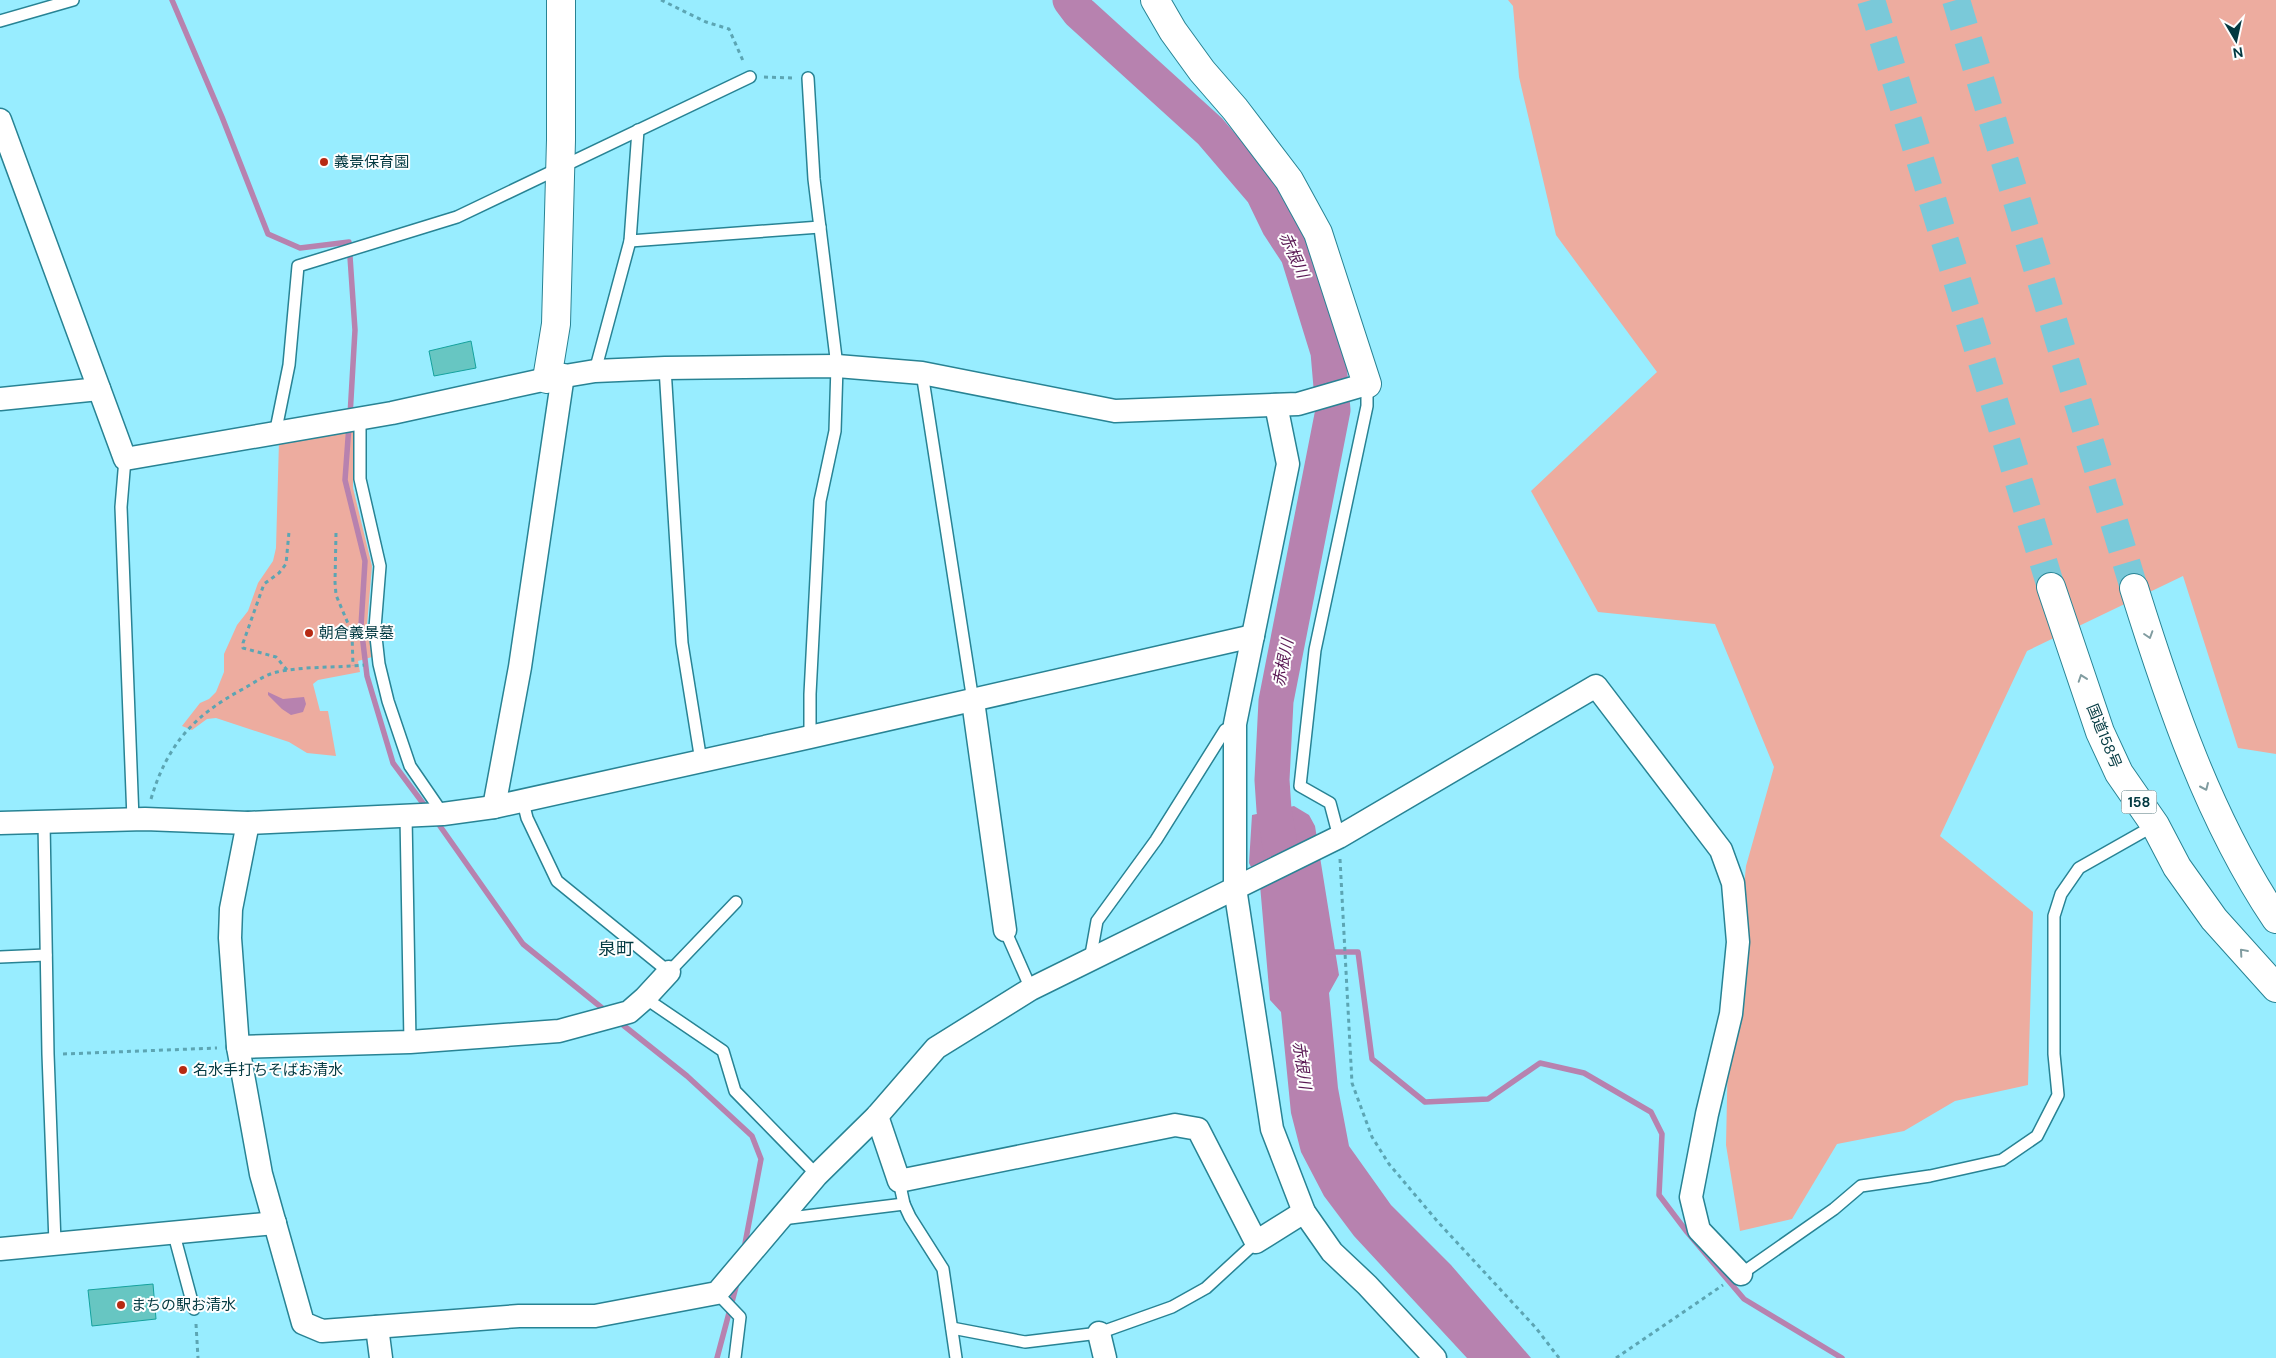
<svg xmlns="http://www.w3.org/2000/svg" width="2276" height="1358" viewBox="0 0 2276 1358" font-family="'DM Sans','Noto Sans JP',sans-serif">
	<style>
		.green { fill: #edac9f }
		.water { fill: #b782af }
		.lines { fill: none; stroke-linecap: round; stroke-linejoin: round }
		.stream { stroke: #b782af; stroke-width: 5.5 }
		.river { stroke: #b782af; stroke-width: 35 }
		.building { fill: #67c6c2; stroke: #15a29e }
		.trunk-tunnel { stroke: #7ac9d9; stroke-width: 28; stroke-dasharray: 28 14; stroke-linecap: butt }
		.service-casing { stroke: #288394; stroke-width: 14 }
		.minor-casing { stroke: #288394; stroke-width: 25 }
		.tertiary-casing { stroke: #288394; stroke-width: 30 }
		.trunk-casing { stroke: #288394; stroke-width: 30 }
		.path { stroke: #5ca5b3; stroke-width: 3; stroke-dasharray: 4 4; stroke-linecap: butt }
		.service { stroke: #fff; stroke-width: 11 }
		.minor { stroke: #fff; stroke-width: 22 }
		.tertiary { stroke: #fff; stroke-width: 28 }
		.trunk { stroke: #fff; stroke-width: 28 }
		.oneway { stroke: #809ca0 }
		.poi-dot { fill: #b62a13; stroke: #fefefe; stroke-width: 2 }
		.labels { text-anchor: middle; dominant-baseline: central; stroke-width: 4; stroke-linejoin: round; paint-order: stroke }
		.shield { fill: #fefefe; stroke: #4e747a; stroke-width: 1 }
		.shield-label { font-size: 14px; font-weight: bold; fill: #023941 }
		.poi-label { font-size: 15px; fill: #023941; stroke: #fefefe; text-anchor: start }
		.street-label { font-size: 15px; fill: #023941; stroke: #fefefe }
		.water-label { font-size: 16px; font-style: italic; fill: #591853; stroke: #fefefe }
		.quarter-label { font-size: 18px; fill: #023941; stroke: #fefefe }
	</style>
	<rect width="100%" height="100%" fill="#98edff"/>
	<!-- green -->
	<g class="green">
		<polygon points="1508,0 2276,0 2276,754 2238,748 2183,576 2027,651 1940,836 2033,912 2028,1085 1955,1101 1904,1131 1837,1144 1792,1219 1740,1231 1726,1145 1728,1051 1746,866 1774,767 1715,624 1598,612 1531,491 1657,372 1556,235 1519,77 1513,6"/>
		<polygon points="353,427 353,488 372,566 367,625 372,657 358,661 360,672 318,680 313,684 320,711 328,711 336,756 307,753 289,742 216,718 207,719 192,730 182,726 200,703 209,699 216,692 224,672 224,654 237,625 248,611 258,583 273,561 276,548 279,441"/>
	</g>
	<!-- water -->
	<g class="water">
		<polygon points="268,692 283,699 304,697 306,704 303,712 291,715 282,709 268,695"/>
		<polygon points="1294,806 1309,815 1315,826 1339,975 1329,993 1338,1088 1349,1146 1391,1205 1451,1265 1531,1358 1467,1358 1354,1236 1324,1196 1301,1152 1291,1113 1281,1012 1270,1000 1260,885 1249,863 1252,815"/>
	</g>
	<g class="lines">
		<!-- stream -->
		<g class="stream">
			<polyline points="172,0 222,117 268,234 300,248 349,242 355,330 350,416"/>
			<polyline points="349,425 345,480 365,561 361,626 367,676 393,763 428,810"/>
			<polyline points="435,819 523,944 607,1012"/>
			<polyline points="1329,952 1358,952 1372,1059 1425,1102 1488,1099 1540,1063 1584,1073 1651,1112 1662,1134 1659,1195 1687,1232 1744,1299 1842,1358"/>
			<polyline points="618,1021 687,1076 752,1136 761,1159 744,1249"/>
			<polyline points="717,1358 737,1283"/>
		</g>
		<!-- river -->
		<polyline class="river" points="1070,0 1079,12 1210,131 1263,193 1279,226 1298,255 1328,352 1333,410 1276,701 1272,780 1274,810 1282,856"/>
	</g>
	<!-- building -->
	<g class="building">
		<polygon points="471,341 476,368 434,376 429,351"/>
		<polygon points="153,1284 156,1319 92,1326 88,1290"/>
	</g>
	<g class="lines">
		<!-- trunk-tunnel -->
		<g class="trunk-tunnel">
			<polyline points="1871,0 2051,587"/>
			<polyline points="1956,0 2134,588"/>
		</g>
		<defs>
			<g id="service">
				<polyline points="0,21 73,0"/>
				<polyline points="808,78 814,179 837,366 835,431 820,501 810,694 810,737"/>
				<polyline points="630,241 820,227"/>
				<polyline points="665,368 682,643 701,761"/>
				<polyline points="595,371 630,241 638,130"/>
				<polyline points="922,373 973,701"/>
				<polyline points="360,419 360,479 380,566 375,628 379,664 388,701 410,766 443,814"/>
				<polyline points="275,434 289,365 298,266 457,217 750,77"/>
				<polyline points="125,459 121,507 133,819"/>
				<polyline points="523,802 527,818 557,881 669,972 736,902"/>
				<polyline points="406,816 410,1042"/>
				<polyline points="44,822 48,1054 55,1243"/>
				<polyline points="1339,837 1330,803 1300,786 1315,650 1367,406 1367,384"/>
				<polyline points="1005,930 1031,989"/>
				<polyline points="0,957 46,955"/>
				<polyline points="1090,960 1097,921 1156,840 1225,730 1235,724"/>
				<polyline points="645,998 723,1051 735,1091 817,1175"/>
				<polyline points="899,1181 904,1204 910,1217 943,1269 956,1358"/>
				<polyline points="782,1219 904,1204"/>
				<polyline points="173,1231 194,1309"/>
				<polyline points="1741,1274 1834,1209 1861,1186 1930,1176 2002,1160 2037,1136 2058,1095 2054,1054 2054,916 2061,894 2079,868 2155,825"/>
				<polyline points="717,1293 740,1317 735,1358"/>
				<polyline points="952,1328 1025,1342 1099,1333 1172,1307 1206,1288 1256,1242"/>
			</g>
			<g id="minor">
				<polyline points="0,120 125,459 392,413 547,379 595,371 665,368 837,366 922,373 1115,411 1298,404 1367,384"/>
				<polyline points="0,399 99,389"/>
				<polyline points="1276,405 1288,464 1235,724 1235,888 1272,1129 1304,1212 1332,1252 1367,1285 1435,1358"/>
				<polyline points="973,701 1005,930"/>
				<polyline points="494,807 520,667 563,375"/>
				<polyline points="0,823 145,819 248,823 443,814 494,807 810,737 1253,636"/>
				<polyline points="248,823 231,909 230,938 238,1047 261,1174 303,1323 322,1331 519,1316 595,1316 717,1293 817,1175 877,1116 936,1048 1031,989 1339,837 1596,686 1721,850 1733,883 1738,942 1731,1014 1707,1114 1691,1197 1699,1230 1741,1274"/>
				<polyline points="238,1047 410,1042 559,1031 629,1012 645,998 669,972"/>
				<polyline points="877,1116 899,1181 1175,1125 1198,1129 1256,1242 1304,1212"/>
				<polyline points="0,1249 275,1223"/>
				<polyline points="377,1327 381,1358"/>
				<polyline points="1099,1333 1105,1358"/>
			</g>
			<g id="tertiary">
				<polyline points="1155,0 1173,31 1202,71 1235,109 1289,180 1318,233 1367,384"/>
				<polyline points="547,379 556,324 561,140 561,0"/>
			</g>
			<g id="trunk">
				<polyline points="2051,587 2100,732 2119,773 2155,825 2177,867 2214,919 2276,988"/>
				<path d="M2134,588C2170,703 2209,819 2276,919"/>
			</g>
		</defs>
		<!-- service casing -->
		<use href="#service" class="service-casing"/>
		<!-- minor casing -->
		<use href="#minor" class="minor-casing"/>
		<!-- tertiary casing -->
		<use href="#tertiary" class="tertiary-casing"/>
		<!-- trunk casing -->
		<use href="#trunk" class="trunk-casing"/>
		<!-- path -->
		<g class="path">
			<polyline points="661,0 706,22 729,29 744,63"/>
			<polyline points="764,77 795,78"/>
			<polyline points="336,533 335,582 336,595 352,633 353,666"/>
			<polyline points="287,670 276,657 243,648 243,643 264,584 279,573 286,564 289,532"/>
			<path d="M151,799C167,745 194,715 243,689C254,683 264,675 277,672C305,666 335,668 364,665"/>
			<polyline points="1340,859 1352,1083 1372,1137 1389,1164 1438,1222 1536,1328 1559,1358"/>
			<polyline points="63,1054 217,1048"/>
			<polyline points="196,1324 198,1358"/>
			<polyline points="1616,1358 1723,1285"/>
		</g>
		<!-- service -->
		<use href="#service" class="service"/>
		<!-- minor -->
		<use href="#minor" class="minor"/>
		<!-- tertiary -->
		<use href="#tertiary" class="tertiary"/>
		<!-- trunk -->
		<use href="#trunk" class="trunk"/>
	</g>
	<!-- one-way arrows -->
	<defs><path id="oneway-chevron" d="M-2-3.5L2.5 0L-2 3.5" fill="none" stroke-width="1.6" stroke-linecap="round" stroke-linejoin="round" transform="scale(1.25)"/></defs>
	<g class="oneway">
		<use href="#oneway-chevron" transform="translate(2149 635) rotate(72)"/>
		<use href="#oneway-chevron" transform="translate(2082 678) rotate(-109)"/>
		<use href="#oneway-chevron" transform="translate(2205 787) rotate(66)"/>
		<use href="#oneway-chevron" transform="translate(2243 952) rotate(-131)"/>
	</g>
	<!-- markers -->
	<g class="poi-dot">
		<circle cx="324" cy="162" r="5"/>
		<circle cx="309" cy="633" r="5"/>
		<circle cx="183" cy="1070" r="5"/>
		<circle cx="121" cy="1305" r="5"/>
	</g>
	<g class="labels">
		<!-- shield labels -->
		<rect class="shield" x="2121.5" y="790.5" width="35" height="23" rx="4"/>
		<g class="shield-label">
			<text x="2139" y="802">158</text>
		</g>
		<!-- poi labels -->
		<g class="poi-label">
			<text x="334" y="162">義景保育園</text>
			<text x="319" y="633">朝倉義景墓</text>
			<text x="193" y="1070">名水手打ちそばお清水</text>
			<text x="131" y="1305">まちの駅お清水</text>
		</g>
		<!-- street labels -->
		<g class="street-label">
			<text transform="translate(2104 736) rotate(68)">国道158号</text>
		</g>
		<!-- water labels -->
		<g class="water-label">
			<text transform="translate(1294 255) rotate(66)">赤根川</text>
			<text transform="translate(1283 663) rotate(-79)">赤根川</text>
			<text transform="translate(1302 1065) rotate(82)">赤根川</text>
		</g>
		<!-- quarter labels -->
		<g class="quarter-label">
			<text x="616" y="949">泉町</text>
		</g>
	</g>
	<!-- north arrow -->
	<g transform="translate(2236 40) rotate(171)" stroke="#fefefe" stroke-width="4" paint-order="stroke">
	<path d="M0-4L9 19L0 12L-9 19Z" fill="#023941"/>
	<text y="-8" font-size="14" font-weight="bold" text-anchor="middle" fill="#023941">N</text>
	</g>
</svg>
